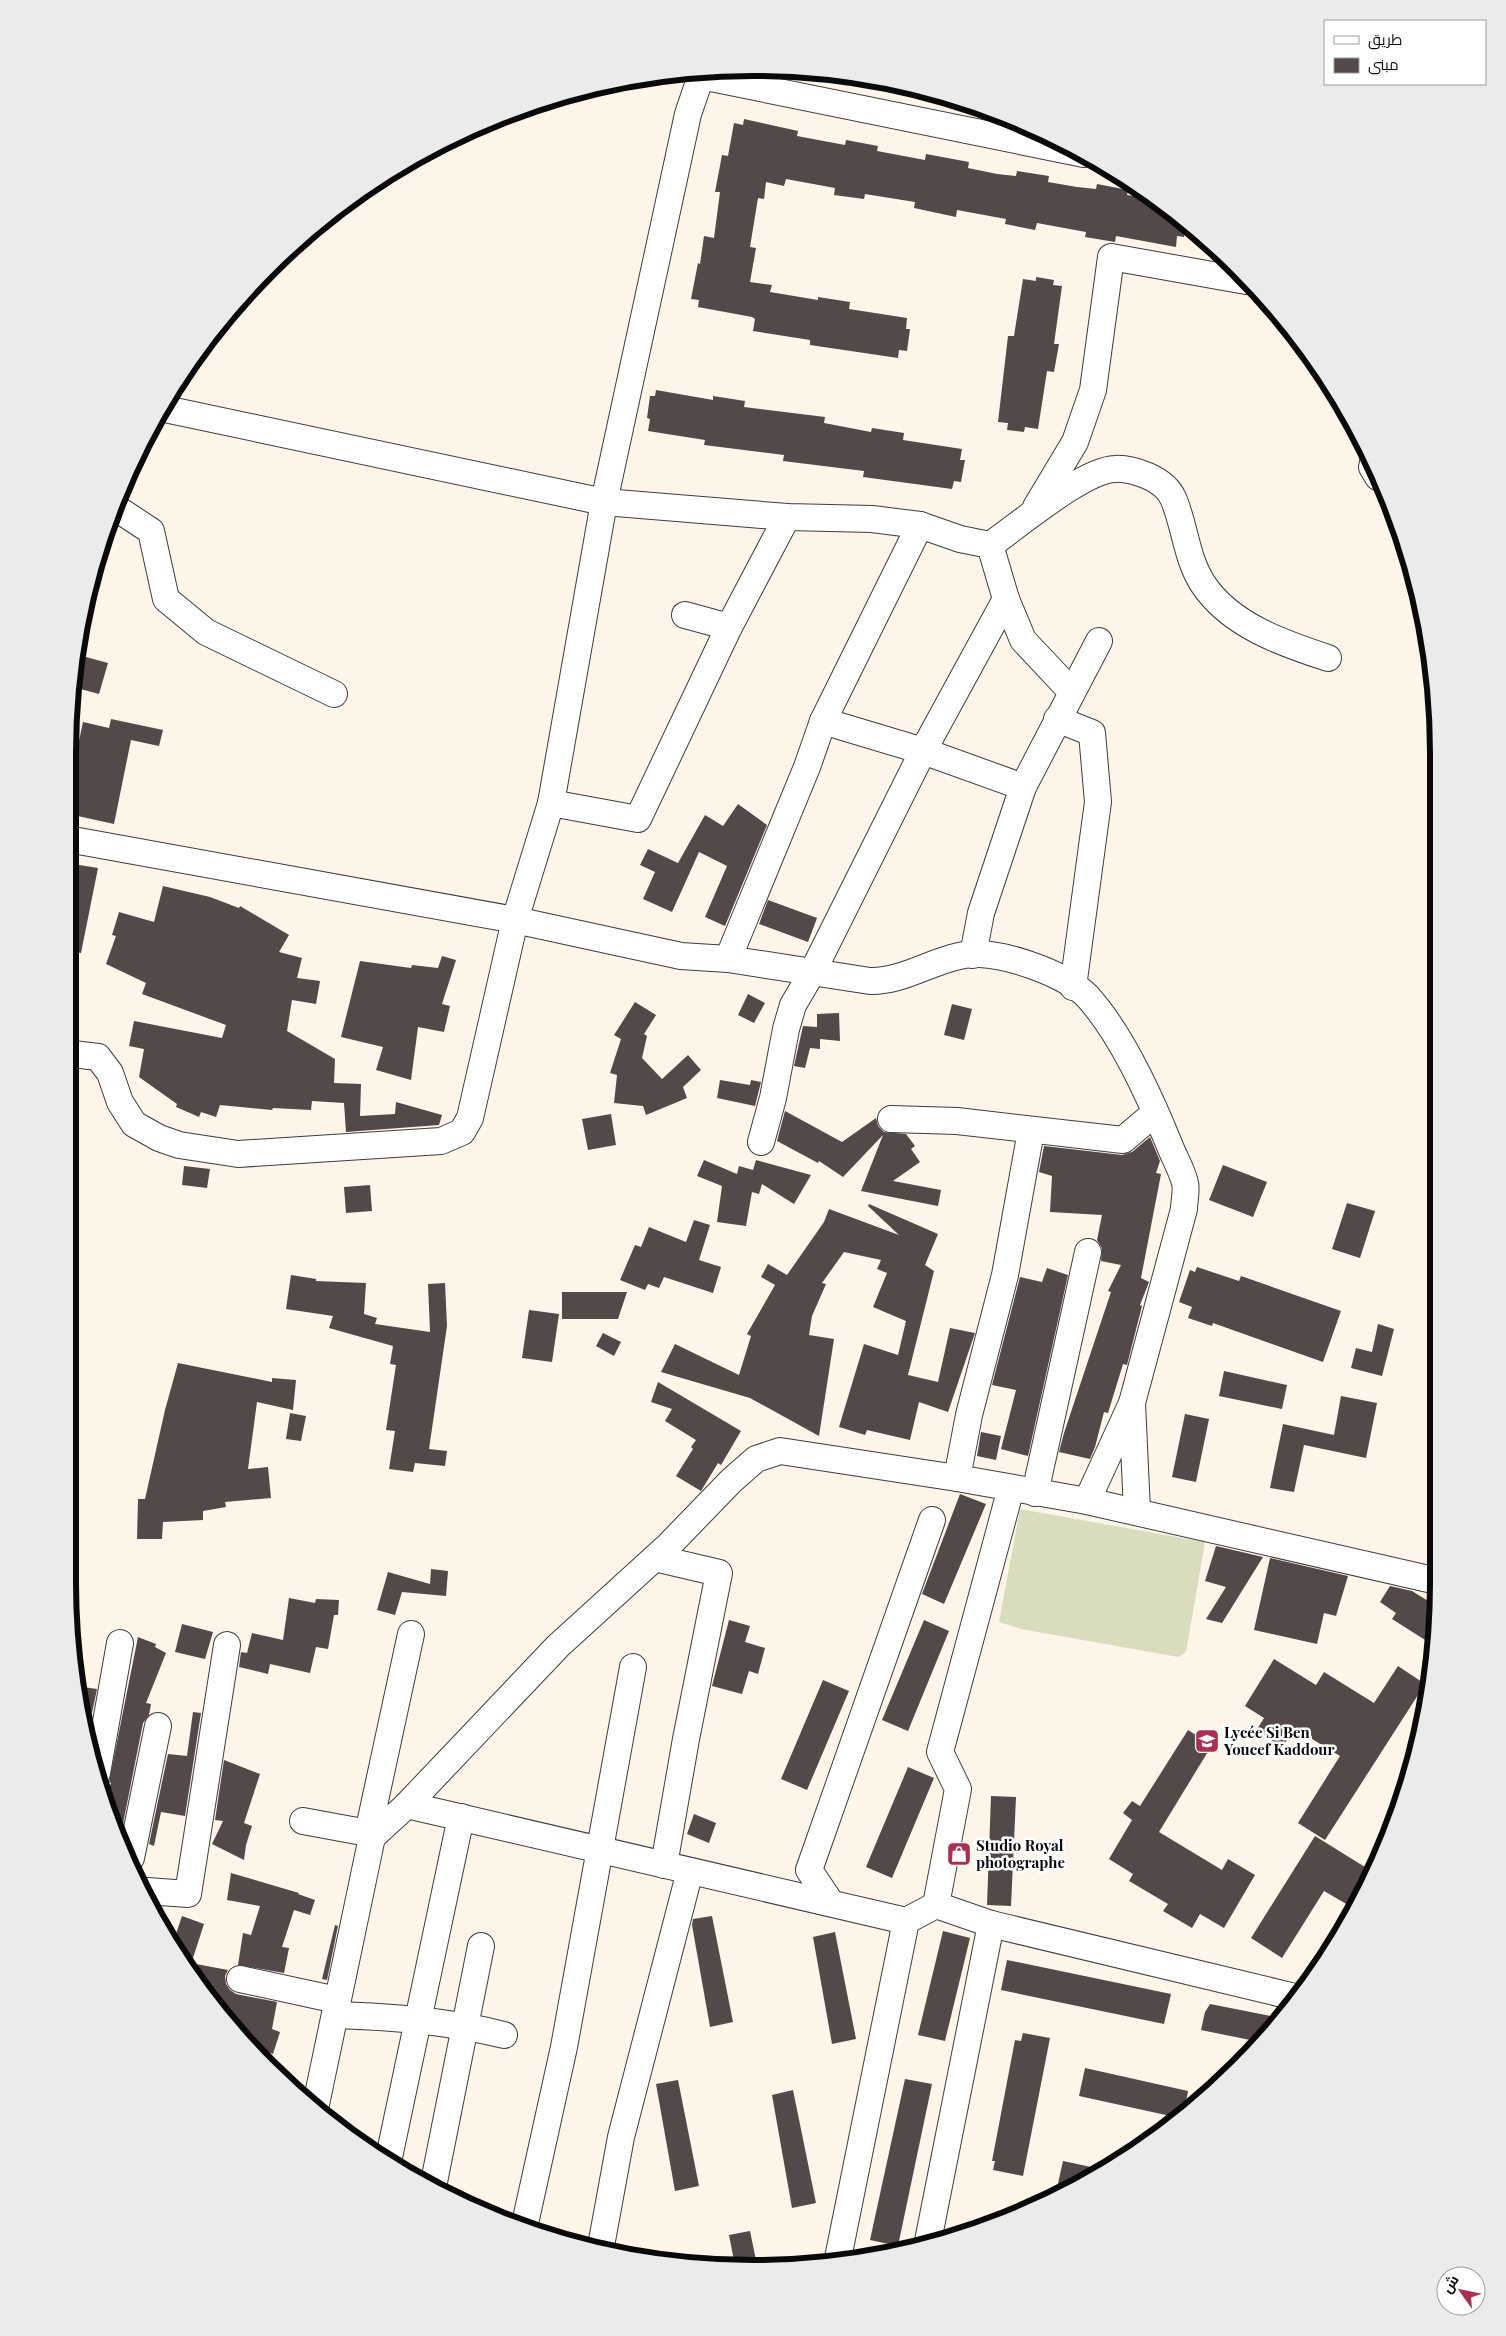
<svg xmlns="http://www.w3.org/2000/svg" width="1506" height="2336" viewBox="0 0 1506 2336" font-family="'Playfair Display',Cairo,serif">
	<style>
		.farmland { fill: #f1e5cc }
		.cemetery { fill: #daddbd }
		.building { fill: #524948 }
		.lines { fill: none; stroke-linecap: round; stroke-linejoin: round }
		.minor-casing { stroke: #3d3d3d; stroke-width: 28 }
		.minor { stroke: #fff; stroke-width: 26 }
		.labels { text-anchor: middle; dominant-baseline: central; stroke-width: 5; stroke-linejoin: round; paint-order: stroke }
		.poi-label { font-size: 15px; font-weight: bold; fill: #0a0a0a; stroke: #fff; text-anchor: start }
		.rim { fill: none; stroke: #0a0a0a; stroke-width: 6 }
	</style>
	<rect width="100%" height="100%" fill="#fef5e9"/>
	<!-- farmland -->
	<polygon class="farmland" points="776,71 842,73 978,106"/>
	<!-- cemetery -->
	<polygon class="cemetery" points="1020,1509 1205,1542 1186,1652 1178,1657 1021,1629 999,1622"/>
	<!-- building -->
	<g class="building">
		<polygon points="744,119 798,131 797,136 845,145 846,140 878,146 877,151 925,160 926,154 969,162 968,168 997,174 1016,176 1017,171 1049,176 1048,182 1077,187 1096,189 1097,184 1128,190 1127,195 1151,199 1186,224 1184,237 1177,236 1176,247 1116,236 1115,242 1085,237 1086,232 1037,223 1035,230 1005,224 1006,219 957,210 956,217 914,208 915,202 865,194 864,199 834,195 835,188 786,179 784,186 766,182 764,199 758,198 750,247 756,248 750,282 772,285 770,292 818,300 818,297 850,302 849,309 907,318 906,329 910,329 907,351 899,350 898,358 810,345 810,340 753,331 755,319 752,317 698,307 699,300 691,299 698,263 700,264 704,236 714,238 720,192 715,192 722,155 728,156 734,123 743,125"/>
		<polygon points="1036,277 1054,280 1053,285 1062,286 1054,344 1059,344 1054,372 1047,371 1038,429 1025,427 1024,432 1007,430 1008,423 998,422 1008,336 1014,336 1023,279 1036,281"/>
		<polygon points="656,390 713,400 713,396 745,401 744,407 825,417 824,423 871,432 872,428 904,433 903,440 962,449 960,460 965,460 961,482 954,481 952,489 863,477 864,471 783,461 784,455 704,445 705,440 648,431 650,419 647,418 650,396 655,396"/>
		<polygon points="75,654 108,663 99,694 73,687"/>
		<polygon points="111,719 163,730 159,746 131,740 114,824 73,815 73,769 83,722 109,728"/>
		<polygon points="738,804 767,825 725,926 705,917 727,866 699,852 672,912 643,899 655,872 640,865 648,849 678,863 705,815 723,826"/>
		<polygon points="73,864 98,868 81,953 73,952"/>
		<polygon points="163,886 210,897 239,908 240,906 289,935 279,952 302,958 297,978 320,981 316,1004 292,1000 287,1031 335,1059 334,1083 361,1084 360,1116 395,1114 396,1102 442,1115 439,1125 346,1132 344,1103 312,1101 311,1110 273,1108 272,1110 220,1105 216,1117 201,1112 199,1117 176,1107 177,1104 139,1077 144,1049 129,1046 134,1021 222,1038 226,1025 142,994 146,983 106,964 116,936 112,935 119,912 154,922"/>
		<polygon points="768,900 817,918 808,942 759,924"/>
		<polygon points="442,956 456,960 442,1004 450,1006 444,1032 418,1027 411,1080 376,1070 383,1047 341,1037 360,961 411,968 412,965 438,968"/>
		<polygon points="748,994 765,1003 754,1023 738,1015"/>
		<polygon points="635,1002 656,1015 644,1034 647,1036 642,1058 662,1079 688,1055 701,1070 683,1087 687,1098 646,1115 643,1106 614,1103 617,1075 610,1073 621,1039 614,1035"/>
		<polygon points="952,1004 972,1009 964,1040 944,1035"/>
		<polygon points="839,1013 840,1041 820,1039 820,1049 810,1048 805,1068 794,1066 803,1026 817,1027 817,1014"/>
		<polygon points="720,1080 750,1085 751,1080 761,1082 755,1106 717,1098"/>
		<polygon points="785,1111 842,1142 876,1118 878,1126 884,1132 906,1134 915,1146 911,1149 920,1162 893,1181 941,1190 938,1206 861,1191 883,1135 843,1177 819,1161 818,1163 777,1141"/>
		<polygon points="611,1114 616,1145 588,1150 582,1119"/>
		<polygon points="1150,1137 1160,1161 1156,1173 1161,1174 1141,1278 1149,1282 1140,1305 1142,1306 1127,1365 1123,1364 1108,1413 1104,1412 1095,1447 1090,1459 1059,1452 1064,1433 1111,1292 1108,1291 1121,1265 1101,1261 1102,1248 1097,1240 1102,1215 1050,1212 1052,1176 1039,1172 1044,1146 1122,1155 1132,1152"/>
		<polygon points="704,1160 737,1174 739,1166 753,1170 756,1160 811,1175 794,1204 762,1184 759,1194 752,1192 746,1226 717,1222 722,1186 697,1176"/>
		<polygon points="1223,1165 1267,1182 1253,1217 1209,1200"/>
		<polygon points="184,1166 210,1169 207,1188 182,1185"/>
		<polygon points="370,1185 372,1211 346,1213 344,1187"/>
		<polygon points="1347,1203 1375,1211 1360,1258 1332,1249"/>
		<polygon points="869,1204 938,1234 925,1265 934,1271 908,1375 938,1382 950,1328 975,1333 948,1412 919,1402 910,1440 867,1430 865,1435 839,1427 864,1344 898,1355 906,1321 873,1307 887,1273 877,1269 881,1260 844,1252 822,1283 826,1284 812,1316 809,1335 834,1339 819,1436 750,1398 661,1372 675,1344 739,1375 751,1336 747,1334 775,1285 761,1277 768,1264 787,1275 824,1222 829,1209 899,1235 868,1206"/>
		<polygon points="694,1220 710,1225 699,1260 721,1267 713,1293 664,1277 659,1288 648,1284 645,1290 620,1280 635,1245 641,1247 649,1227 686,1242"/>
		<polygon points="1197,1267 1239,1281 1241,1276 1341,1311 1323,1362 1213,1323 1212,1326 1188,1318 1192,1307 1179,1302 1190,1270 1195,1272"/>
		<polygon points="1047,1268 1068,1275 1028,1456 1001,1449 1016,1390 992,1385 1020,1277 1042,1282"/>
		<polygon points="291,1275 316,1279 316,1281 366,1283 364,1314 377,1318 375,1324 430,1332 428,1284 445,1283 447,1326 429,1449 447,1451 445,1466 415,1463 413,1472 389,1469 395,1431 386,1430 396,1365 390,1364 393,1346 329,1328 333,1316 286,1309"/>
		<polygon points="562,1292 627,1292 618,1319 562,1319"/>
		<polygon points="529,1310 559,1314 552,1362 522,1358"/>
		<polygon points="1378,1324 1394,1329 1382,1376 1351,1368 1356,1348 1372,1352"/>
		<polygon points="603,1333 621,1342 614,1356 596,1346"/>
		<polygon points="178,1363 272,1382 272,1378 296,1380 293,1410 257,1402 248,1469 268,1467 271,1498 225,1502 226,1507 203,1511 203,1520 163,1522 162,1539 137,1539 138,1499 145,1499 165,1410"/>
		<polygon points="1224,1371 1287,1385 1282,1409 1219,1396"/>
		<polygon points="658,1382 741,1431 721,1465 718,1463 701,1491 676,1476 693,1449 691,1447 696,1440 665,1421 672,1409 651,1402"/>
		<polygon points="1341,1396 1377,1403 1366,1458 1304,1445 1294,1492 1270,1488 1283,1424 1334,1435"/>
		<polygon points="290,1413 306,1416 301,1441 286,1439"/>
		<polygon points="1185,1414 1209,1419 1196,1482 1172,1477"/>
		<polygon points="981,1432 1001,1436 996,1460 977,1456"/>
		<polygon points="960,1494 986,1504 944,1604 922,1594"/>
		<polygon points="1216,1546 1263,1557 1222,1623 1206,1619 1226,1587 1205,1581"/>
		<polygon points="1270,1558 1348,1576 1336,1616 1324,1613 1317,1644 1254,1630"/>
		<polygon points="431,1569 448,1571 446,1596 402,1592 395,1615 377,1610 388,1572 430,1584"/>
		<polygon points="1390,1586 1412,1591 1433,1604 1433,1645 1392,1619 1396,1613 1380,1602"/>
		<polygon points="289,1598 315,1603 316,1599 339,1600 338,1615 334,1615 328,1649 316,1647 310,1673 270,1664 268,1674 239,1667 241,1652 247,1653 252,1633 283,1640"/>
		<polygon points="729,1620 750,1626 745,1642 765,1648 758,1674 749,1671 742,1694 712,1686"/>
		<polygon points="924,1620 949,1631 908,1731 882,1720"/>
		<polygon points="182,1624 213,1632 205,1659 175,1652"/>
		<polygon points="138,1637 156,1644 155,1647 166,1653 146,1703 151,1704 149,1715 143,1723 121,1834 103,1802 111,1783 109,1782"/>
		<polygon points="1274,1659 1316,1685 1324,1672 1374,1703 1398,1666 1425,1684 1325,1840 1298,1823 1340,1756 1294,1728 1283,1747 1256,1731 1264,1718 1245,1706"/>
		<polygon points="823,1680 849,1691 807,1790 781,1779"/>
		<polygon points="83,1687 97,1689 92,1713 82,1711 81,1704"/>
		<polygon points="193,1712 201,1713 185,1816 161,1812 154,1846 149,1844 168,1754 187,1756"/>
		<polygon points="1188,1730 1212,1745 1159,1832 1222,1870 1228,1859 1255,1875 1224,1928 1200,1914 1192,1928 1163,1911 1168,1904 1129,1881 1133,1874 1109,1859 1132,1820 1123,1813 1132,1801 1140,1806"/>
		<polygon points="224,1760 260,1774 244,1823 252,1826 246,1845 244,1860 212,1844 223,1821 215,1820"/>
		<polygon points="908,1767 934,1778 892,1878 866,1867"/>
		<polygon points="991,1796 1016,1797 1011,1906 987,1905"/>
		<polygon points="694,1814 716,1823 709,1843 687,1834"/>
		<polygon points="1315,1836 1373,1872 1355,1909 1324,1891 1282,1958 1251,1938"/>
		<polygon points="231,1873 299,1893 298,1894 315,1900 310,1915 294,1910 282,1947 289,1948 284,1973 238,1965 243,1933 251,1935 260,1906 227,1900"/>
		<polygon points="182,1916 204,1924 193,1958 177,1952 173,1943"/>
		<polygon points="712,1916 733,2022 710,2027 692,1925 693,1919"/>
		<polygon points="335,1925 338,1926 327,1980 322,1979"/>
		<polygon points="943,1931 970,1938 945,2041 918,2035"/>
		<polygon points="835,1932 856,2039 832,2044 813,1937"/>
		<polygon points="1007,1960 1171,1994 1164,2024 1001,1990"/>
		<polygon points="196,1964 228,1970 225,1976 226,1984 230,1990 236,1994 277,2002 272,2029 280,2032 273,2054 250,2046 194,1977"/>
		<polygon points="1210,2004 1276,2017 1274,2028 1260,2042 1201,2030 1205,2012"/>
		<polygon points="1023,2033 1050,2038 1023,2176 993,2170 995,2161 992,2161 1015,2040 1021,2041"/>
		<polygon points="1085,2068 1188,2091 1185,2108 1175,2117 1079,2096"/>
		<polygon points="905,2079 932,2084 898,2246 870,2240"/>
		<polygon points="678,2080 699,2186 675,2191 656,2084"/>
		<polygon points="793,2090 816,2203 792,2208 772,2095"/>
		<polygon points="1063,2161 1105,2170 1069,2190 1057,2188"/>
		<polygon points="750,2231 757,2265 735,2266 729,2235"/>
	</g>
	<g class="lines">
		<defs>
			<g id="minor">
				<path d="M165,409L604,502L787,517L872,519L920,525L960,539L990,545C1018,526 1083,470 1115,469C1126,468 1138,472 1148,476C1159,481 1168,487 1173,498C1185,525 1186,558 1203,584C1230,625 1282,643 1328,658"/>
				<polyline points="1373,463 1372,467 1378,477"/>
				<polyline points="1036,507 1075,442 1093,390 1111,257 1246,281"/>
				<polyline points="116,508 151,531 166,599 206,632 334,694"/>
				<polyline points="1006,599 1023,640 1071,691"/>
				<polyline points="685,615 729,627"/>
				<polyline points="1057,719 1092,733 1098,802 1073,987"/>
				<polyline points="823,721 923,751 1023,787"/>
				<polyline points="551,803 638,819 729,627 787,517"/>
				<polyline points="73,840 515,920 551,803 604,502 688,114 701,76 1084,154"/>
				<polyline points="973,955 981,913 1023,787 1099,641"/>
				<polyline points="728,959 807,767 823,721 920,525"/>
				<path d="M73,1054L98,1057L110,1073L120,1102L134,1124L159,1138L179,1145L238,1154L441,1141L462,1132L470,1118L515,920L681,956L728,959L870,981C908,982 941,953 979,954C1010,955 1065,974 1087,996C1121,1033 1150,1097 1169,1144C1174,1157 1182,1170 1185,1183C1187,1190 1184,1201 1184,1209L1132,1403"/>
				<polyline points="891,1119 957,1121 1123,1140 1155,1113"/>
				<polyline points="761,1142 773,1098 786,1029 793,1005 813,971 923,751 1006,599 990,545"/>
				<polyline points="957,1478 969,1415 1005,1275 1031,1131"/>
				<polyline points="1035,1493 1088,1252"/>
				<polyline points="1087,1501 1132,1403 1137,1511"/>
				<polyline points="655,1558 719,1573 686,1739 664,1865"/>
				<polyline points="97,1773 120,1643"/>
				<polyline points="407,1805 906,1921 936,1905 991,1924 1295,1997"/>
				<polyline points="303,1821 368,1833"/>
				<polyline points="372,1837 368,1833 411,1634"/>
				<polyline points="131,1858 158,1726"/>
				<polyline points="147,1891 188,1894 227,1645"/>
				<polyline points="831,1903 809,1870 932,1520"/>
				<polyline points="936,1905 958,1789 940,1752 1011,1488"/>
				<polyline points="240,1979 337,2000"/>
				<path d="M336,2015C394,2017 448,2021 504,2035"/>
				<polyline points="315,2109 372,1837 407,1805 558,1646 669,1545 731,1481 756,1459 780,1451 957,1478 1087,1501 1433,1580"/>
				<polyline points="388,2162 461,1817"/>
				<polyline points="433,2187 481,1946"/>
				<polyline points="524,2228 564,2047 633,1667"/>
				<polyline points="601,2246 621,2137 690,1871"/>
				<polyline points="927,2246 991,1924"/>
				<polyline points="837,2263 906,1921"/>
			</g>
		</defs>
		<!-- minor casing -->
		<use href="#minor" class="minor-casing"/>
		<!-- minor -->
		<use href="#minor" class="minor"/>
	</g>
	<!-- icons -->
	<defs>
		<symbol id="school-square" viewBox="-11 -11 22 22"><rect x="-9" y="-9" width="18" height="18" rx="4" fill="#b02d52" stroke="#fff"/><path d="M0-5L7-2L0 1L-7-2ZM-4 1L0 2.5L4 1V4Q0 6-4 4Z" fill="#fff"/></symbol>
		<symbol id="shop-square" viewBox="-11 -11 22 22"><rect x="-9" y="-9" width="18" height="18" rx="4" fill="#b02d52" stroke="#fff"/><path d="M-5-2.5h2.3a2.7 3.5 0 0 1 5.4 0H5L5.5 6h-11ZM-1.5-2.5h3a1.5 2.3 0 0 0-3 0Z" fill="#fff"/></symbol>
	</defs>
	<g fill-rule="evenodd">
		<use href="#school-square" x="1193" y="1727" width="28" height="28"/>
		<use href="#shop-square" x="945" y="1840" width="28" height="28"/>
	</g>
	<g class="labels">
		<!-- poi labels -->
		<g class="poi-label">
			<text x="1224" y="1732">Lycée Si Ben<tspan x="1224" dy="17">Youcef Kaddour</tspan></text>
			<text x="976" y="1845">Studio Royal<tspan x="976" dy="17">photographe</tspan></text>
		</g>
	</g>
	<!-- crop -->
	<path d="M0 0H1506V2336H0ZM753 76H753A677 677 0 0 1 1430 753V1583A677 677 0 0 1 753 2260H753A677 677 0 0 1 76 1583V753A677 677 0 0 1 753 76Z" fill="#ebebeb" fill-rule="evenodd"/>
	<path class="rim" d="M753 76H753A677 677 0 0 1 1430 753V1583A677 677 0 0 1 753 2260H753A677 677 0 0 1 76 1583V753A677 677 0 0 1 753 76Z"/>
	<!-- legend -->
	<rect x="1324" y="20" width="162" height="65" fill="#ffffff" stroke="#9d9d9d"/>
	<rect x="1334" y="36" width="25" height="8" fill="#ffffff" stroke="#9d9d9d"/>
	<text x="1368" y="45" font-size="15" fill="#0a0a0a">طريق</text>
	<rect x="1334" y="58" width="25" height="15" fill="#524948" stroke="#9d9d9d"/>
	<text x="1368" y="70" font-size="15" fill="#0a0a0a">مبنى</text>
	<!-- north arrow -->
	<g transform="translate(1461 2291) rotate(303)"><circle r="24" fill="#ffffff" stroke="#9d9d9d"/>
	<path d="M0-4L9 19L0 12L-9 19Z" fill="#b02d52"/>
	<text y="-8" font-size="14" font-weight="bold" text-anchor="middle" fill="#0a0a0a">ش</text>
	</g>
</svg>
